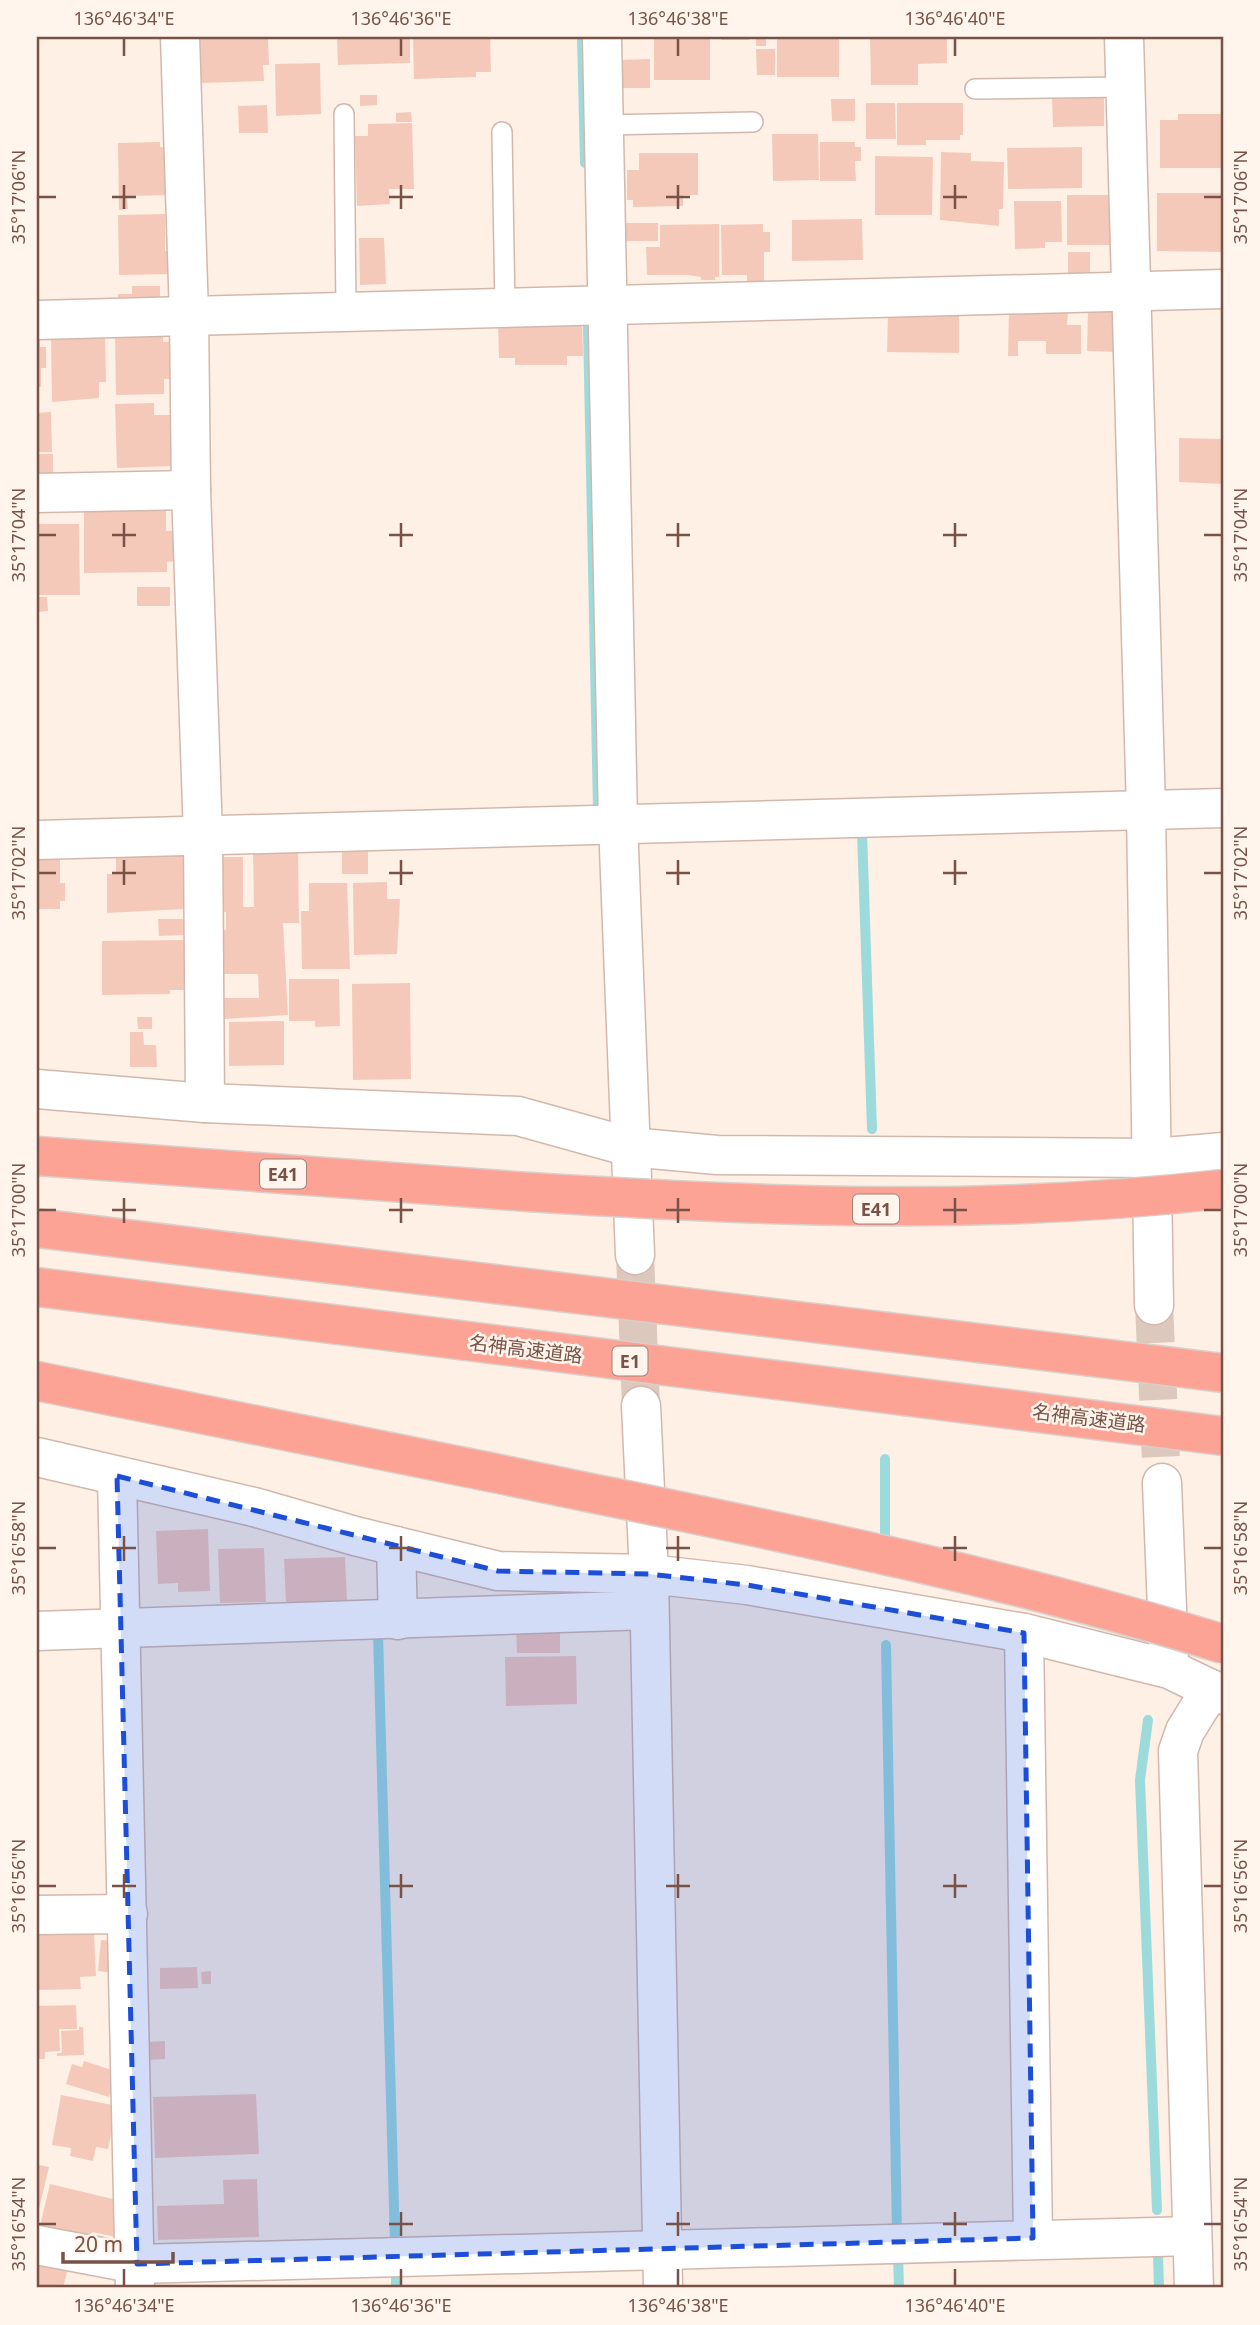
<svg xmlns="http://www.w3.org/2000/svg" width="1260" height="2325" viewBox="0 0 1260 2325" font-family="'Noto Sans','Noto Sans JP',sans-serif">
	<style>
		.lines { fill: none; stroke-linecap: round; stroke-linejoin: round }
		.stream { stroke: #9cdadc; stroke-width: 10 }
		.building { fill: #f5c9b9 }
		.minor-tunnel { stroke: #dcc8bd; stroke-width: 38; stroke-dasharray: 38 19; stroke-linecap: butt }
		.service-casing { stroke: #d2b8ac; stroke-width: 22 }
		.minor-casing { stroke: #d2b8ac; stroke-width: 41 }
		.tertiary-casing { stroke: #d2b8ac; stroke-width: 41 }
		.motorway-casing { stroke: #d9cfcb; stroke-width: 41 }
		.service { stroke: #fff; stroke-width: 19 }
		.minor { stroke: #fff; stroke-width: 38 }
		.tertiary { stroke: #fff; stroke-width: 38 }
		.motorway { stroke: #fda396; stroke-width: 38 }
		.motorway-bridge-casing { stroke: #d9cfcb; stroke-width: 41; stroke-linecap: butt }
		.motorway-bridge { stroke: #fda396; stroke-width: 38 }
		.marked { fill: #1d4ed8; fill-opacity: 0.2; stroke: #1d4ed8; stroke-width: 5; stroke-dasharray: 14 9; stroke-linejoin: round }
		.ticks { fill: none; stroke: #785247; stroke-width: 2.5 }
		.labels { text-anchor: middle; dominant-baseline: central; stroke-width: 5; stroke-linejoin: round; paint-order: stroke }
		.shield { fill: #fff5ec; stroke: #a08378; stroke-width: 2 }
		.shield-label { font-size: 18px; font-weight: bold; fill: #785247 }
		.street-label { font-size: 19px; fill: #785247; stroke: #fff5ec }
		.neatline { fill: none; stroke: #785247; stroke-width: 2.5 }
		.ticks-label { font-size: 18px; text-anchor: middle; fill: #785247 }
	</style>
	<rect width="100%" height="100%" fill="#fef0e4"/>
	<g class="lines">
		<!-- stream -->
		<g class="stream">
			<polyline points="582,37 585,163"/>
			<polyline points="588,328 598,808"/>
			<polyline points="862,832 872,1129"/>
			<polyline points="885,1459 885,1535"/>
			<polyline points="378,1633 395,2244"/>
			<polyline points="886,1645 897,2233"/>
			<polyline points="1148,1720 1140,1780 1157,2210"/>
			<polyline points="898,2254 899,2288"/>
			<polyline points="1158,2255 1159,2288"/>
			<polyline points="396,2267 396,2288"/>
		</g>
	</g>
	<!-- building -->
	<g class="building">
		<polygon points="198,37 268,37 269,65 263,65 264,81 200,83"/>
		<polygon points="337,37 410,37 410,63 338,65"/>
		<polygon points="413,37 490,37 491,72 476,72 476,77 414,79"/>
		<rect x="654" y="37" width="56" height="43"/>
		<rect x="721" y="37" width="28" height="3"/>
		<rect x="756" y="37" width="10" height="9"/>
		<rect x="777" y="37" width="62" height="40"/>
		<polygon points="870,37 947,37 947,63 918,64 918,85 871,85"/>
		<polygon points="756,49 775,49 775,75 757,75"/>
		<polygon points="650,59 650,88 619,88 618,60"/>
		<polygon points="320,63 321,114 276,116 275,64"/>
		<polygon points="360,95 377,95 377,105 360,106"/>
		<polygon points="1104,96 1104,126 1053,127 1052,97"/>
		<polygon points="831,99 855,99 855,121 832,121"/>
		<polygon points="866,103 895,103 896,139 866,139"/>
		<polygon points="897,103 963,103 963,135 960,135 960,140 926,140 926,145 897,145"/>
		<polygon points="267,105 268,133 239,133 238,106"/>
		<polygon points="411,112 412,122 396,122 396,113"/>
		<polygon points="1178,114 1223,114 1223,168 1160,168 1160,120 1178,120"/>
		<polygon points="412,123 414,189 389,189 390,204 357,206 355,136 368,136 368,124"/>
		<polygon points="772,134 818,134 819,180 773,181"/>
		<polygon points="160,142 160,147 170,147 170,195 127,196 128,209 119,210 118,143"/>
		<polygon points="820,142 855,142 855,147 861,147 861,161 855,161 856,181 820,181"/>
		<polygon points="1082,147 1082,188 1008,189 1007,148"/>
		<polygon points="941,152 971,153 971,161 1004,162 1003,209 999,209 999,226 940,220"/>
		<polygon points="639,153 698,153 698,195 683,195 683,206 633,207 633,200 627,200 627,170 639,170"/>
		<polygon points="875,156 933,157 932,215 875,215"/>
		<polygon points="1157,193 1223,193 1223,252 1157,251"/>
		<rect x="1067" y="195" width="48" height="50"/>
		<polygon points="1014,201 1061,201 1062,242 1045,242 1045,248 1015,249"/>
		<polygon points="165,214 165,251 171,251 172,274 119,275 118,215"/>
		<polygon points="862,219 863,260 792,261 792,220"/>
		<polygon points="622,223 658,223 658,241 623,241"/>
		<polygon points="719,224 719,277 715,277 715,280 701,280 701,277 688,275 647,275 646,247 660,247 660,225"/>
		<polygon points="763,224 763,232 770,232 770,252 764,252 764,282 747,282 747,275 722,275 721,225"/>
		<polygon points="359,238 384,238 386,284 360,285"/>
		<rect x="1068" y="252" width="22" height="22"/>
		<polygon points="132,286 160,286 160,302 118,303 118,294 132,294"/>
		<polygon points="1009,310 1068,311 1067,325 1081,325 1081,354 1046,354 1046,341 1018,341 1018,356 1008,356"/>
		<polygon points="1088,310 1117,311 1118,352 1087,351"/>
		<polygon points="888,313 959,313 959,353 887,352"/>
		<polygon points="582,321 583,356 567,356 567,365 515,365 515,358 499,358 498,323"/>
		<polygon points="163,333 163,342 173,342 174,379 164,379 164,394 116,395 115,334"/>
		<polygon points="105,335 106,382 99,382 99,398 52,402 51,336"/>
		<polygon points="37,337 40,337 40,347 46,347 46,368 41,368 41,387 37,387"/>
		<polygon points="154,403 154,415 173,415 174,466 117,468 115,404"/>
		<polygon points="51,412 52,452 37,452 37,413"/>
		<polygon points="1179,438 1223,439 1223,484 1179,482"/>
		<polygon points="37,454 53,454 53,476 37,477"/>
		<polygon points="84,507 166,507 166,531 178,531 178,561 167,562 167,572 84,573"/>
		<polygon points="37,524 79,524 80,595 37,595"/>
		<rect x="137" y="587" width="33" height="19"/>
		<polygon points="37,597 47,597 48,611 37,612"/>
		<rect x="342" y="848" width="26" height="26"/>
		<polygon points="253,851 298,851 299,923 283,923 288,1015 224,1019 224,998 259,998 258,974 217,974 217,930 226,930 226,912 219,912 219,857 243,857 243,907 254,907"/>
		<polygon points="183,853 184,909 107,913 107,874 116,874 116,854"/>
		<polygon points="60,854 60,883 65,883 65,901 60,901 60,909 37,909 37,855"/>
		<polygon points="387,882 387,899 400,899 397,954 354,955 353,883"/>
		<polygon points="309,883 347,883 350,969 302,969 301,911 309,911"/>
		<polygon points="158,919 186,919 186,935 159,936"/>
		<polygon points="186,940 187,990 170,990 170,994 102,995 102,941"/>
		<polygon points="289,979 339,979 340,1026 315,1027 315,1021 289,1021"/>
		<polygon points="410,983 411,1079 353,1080 352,984"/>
		<polygon points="137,1017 152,1017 152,1029 138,1029"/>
		<polygon points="284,1021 284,1065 229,1066 229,1022"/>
		<polygon points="130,1032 143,1032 144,1045 156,1045 157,1067 130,1067"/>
		<polygon points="208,1529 210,1591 178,1592 178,1583 158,1584 156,1531"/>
		<polygon points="264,1548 266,1602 220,1603 218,1549"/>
		<polygon points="345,1557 347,1601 286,1603 284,1559"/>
		<polygon points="516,1628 560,1628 560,1653 517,1653"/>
		<polygon points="576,1656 577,1704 506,1706 505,1657"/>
		<polygon points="94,1933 96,1976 80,1977 81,1989 37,1990 37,1935"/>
		<polygon points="101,1940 116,1941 113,1973 98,1971"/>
		<polygon points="197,1967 198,1988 160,1989 160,1968"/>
		<polygon points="211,1971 211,1984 202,1984 201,1972"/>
		<polygon points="76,2005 77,2029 59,2029 60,2051 45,2052 45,2059 37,2059 37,2006"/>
		<polygon points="79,2027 83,2027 84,2055 57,2056 57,2053 62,2053 61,2031 79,2030"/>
		<polygon points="165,2041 165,2059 147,2060 146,2042"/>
		<polygon points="84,2061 118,2072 109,2097 66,2084 72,2064 82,2067"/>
		<polygon points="256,2094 259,2154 155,2158 153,2097"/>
		<polygon points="61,2095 117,2106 108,2149 96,2147 93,2161 70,2156 71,2148 52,2145"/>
		<polygon points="38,2165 49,2167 38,2213 37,2172"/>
		<polygon points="257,2179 259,2237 158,2240 157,2206 224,2204 223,2180"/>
		<polygon points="50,2184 121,2201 121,2238 92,2232 90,2237 40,2226"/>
		<polygon points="37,2260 68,2268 63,2288 37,2288"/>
	</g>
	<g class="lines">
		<!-- minor-tunnel -->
		<g class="minor-tunnel">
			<polyline points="635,1255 641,1406"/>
			<polyline points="1154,1305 1162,1483"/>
		</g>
		<defs>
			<g id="service">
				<polyline points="975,89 1125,87"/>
				<polyline points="344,114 346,311"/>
				<polyline points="604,125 753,122"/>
				<polyline points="502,132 505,310"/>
			</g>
			<g id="minor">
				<polyline points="180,37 189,315 191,490 203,835 205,1103"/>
				<polyline points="602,37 618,823 635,1255"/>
				<polyline points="1124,37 1146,810 1154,1305"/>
				<polyline points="37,320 1223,289"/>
				<polyline points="37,493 191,490"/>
				<polyline points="37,840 1223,808"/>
				<polyline points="1154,1158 1223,1152"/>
				<polyline points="641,1406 649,1574 663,2288"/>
				<polyline points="117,1476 135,2288"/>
				<polyline points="1162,1483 1169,1659"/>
				<polyline points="396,1546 398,1620"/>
				<polyline points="37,1631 649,1610"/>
				<polyline points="1024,1633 1033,2238"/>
				<polyline points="37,1915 128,1914"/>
				<polyline points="37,2245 137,2264 1192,2236"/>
			</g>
			<g id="tertiary">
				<polyline points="37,1089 205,1103 518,1116 630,1147 717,1155 1154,1158 1223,1188"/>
				<polyline points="37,1457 254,1507 355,1536 498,1571 649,1574 747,1585 1024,1633 1169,1669 1223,1695"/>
				<polyline points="1194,2288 1178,1751 1185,1731 1211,1689"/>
			</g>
			<g id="motorway">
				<polyline points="37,1156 529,1192"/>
				<polyline points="37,1381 509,1476"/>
			</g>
		</defs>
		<!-- service casing -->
		<use href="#service" class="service-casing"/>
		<!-- minor casing -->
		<use href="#minor" class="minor-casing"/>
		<!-- tertiary casing -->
		<use href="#tertiary" class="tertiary-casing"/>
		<!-- motorway casing -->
		<use href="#motorway" class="motorway-casing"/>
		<!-- service -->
		<use href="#service" class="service"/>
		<!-- minor -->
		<use href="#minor" class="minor"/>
		<!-- tertiary -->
		<use href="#tertiary" class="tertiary"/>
		<!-- motorway -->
		<use href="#motorway" class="motorway"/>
		<defs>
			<g id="motorway-bridge">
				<path d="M529,1192C766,1207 986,1216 1223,1189"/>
				<polyline points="37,1228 1223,1373"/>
				<polyline points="37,1287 1223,1436"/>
				<path d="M509,1476C749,1526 989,1571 1223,1644"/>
			</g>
		</defs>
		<!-- motorway-bridge casing -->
		<use href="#motorway-bridge" class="motorway-bridge-casing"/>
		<!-- motorway-bridge -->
		<use href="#motorway-bridge" class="motorway-bridge"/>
	</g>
	<!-- marked area -->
	<path class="marked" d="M117,1476L498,1571L649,1574L747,1585L1024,1633L1033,2238L137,2264Z"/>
	<!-- ticks -->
	<path class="ticks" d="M124,38V56M401,38V56M678,38V56M955,38V56M124,185V209M401,185V209M678,185V209M955,185V209M38,197H56M112,197H136M389,197H413M666,197H690M943,197H967M1204,197H1222M124,523V547M401,523V547M678,523V547M955,523V547M38,535H56M112,535H136M389,535H413M666,535H690M943,535H967M1204,535H1222M124,860V885M401,860V885M678,860V885M955,860V885M38,873H56M112,873H136M389,873H413M666,873H690M943,873H967M1204,873H1222M124,1198V1223M401,1198V1223M678,1198V1223M955,1198V1223M38,1210H56M112,1210H136M389,1210H413M666,1210H690M943,1210H967M1204,1210H1222M124,1536V1561M401,1536V1561M678,1536V1561M955,1536V1561M38,1548H56M112,1548H136M389,1548H413M666,1548H690M943,1548H967M1204,1548H1222M124,1874V1898M401,1874V1898M678,1874V1898M955,1874V1898M38,1886H56M112,1886H136M389,1886H413M666,1886H690M943,1886H967M1204,1886H1222M401,2212V2236M678,2212V2236M955,2212V2236M38,2224H56M389,2224H413M666,2224H690M943,2224H967M1204,2224H1222M124,2269V2286M401,2269V2286M678,2269V2286M955,2269V2286"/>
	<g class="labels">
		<!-- shield labels -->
		<g class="shield">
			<rect x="260" y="1159.5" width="46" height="29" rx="5"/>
			<rect x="853" y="1194.5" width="46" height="29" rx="5"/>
			<rect x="612.5" y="1346.5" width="35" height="29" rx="5"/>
		</g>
		<g class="shield-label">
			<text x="283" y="1174">E41</text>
			<text x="876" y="1209">E41</text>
			<text x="630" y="1361">E1</text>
		</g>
		<!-- street labels -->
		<g class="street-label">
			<text transform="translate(526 1349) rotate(7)">名神高速道路</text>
			<text transform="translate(1089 1418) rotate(7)">名神高速道路</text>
		</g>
	</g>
	<!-- border -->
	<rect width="1260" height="2325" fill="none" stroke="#fff5ec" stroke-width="77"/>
	<!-- scale -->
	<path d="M63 2252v10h110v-10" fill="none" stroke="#785247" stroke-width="3.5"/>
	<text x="74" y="2252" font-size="21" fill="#785247" stroke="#fff5ec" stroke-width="5" paint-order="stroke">20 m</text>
	<rect x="38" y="38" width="1184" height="2248" class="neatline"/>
	<g class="ticks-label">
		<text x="124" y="25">136°46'34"E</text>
		<text x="401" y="25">136°46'36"E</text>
		<text x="678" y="25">136°46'38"E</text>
		<text x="955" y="25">136°46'40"E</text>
		<text transform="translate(19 197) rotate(-90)" y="6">35°17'06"N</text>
		<text transform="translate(1241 197) rotate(-90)" y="6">35°17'06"N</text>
		<text transform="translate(19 535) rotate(-90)" y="6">35°17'04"N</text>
		<text transform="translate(1241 535) rotate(-90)" y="6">35°17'04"N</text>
		<text transform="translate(19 873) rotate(-90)" y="6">35°17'02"N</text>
		<text transform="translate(1241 873) rotate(-90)" y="6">35°17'02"N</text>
		<text transform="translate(19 1210) rotate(-90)" y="6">35°17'00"N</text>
		<text transform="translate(1241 1210) rotate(-90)" y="6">35°17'00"N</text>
		<text transform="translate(19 1548) rotate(-90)" y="6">35°16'58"N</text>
		<text transform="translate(1241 1548) rotate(-90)" y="6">35°16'58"N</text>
		<text transform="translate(19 1886) rotate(-90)" y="6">35°16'56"N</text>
		<text transform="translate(1241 1886) rotate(-90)" y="6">35°16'56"N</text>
		<text transform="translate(19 2224) rotate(-90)" y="6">35°16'54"N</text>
		<text transform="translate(1241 2224) rotate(-90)" y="6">35°16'54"N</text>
		<text x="124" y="2312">136°46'34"E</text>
		<text x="401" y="2312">136°46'36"E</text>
		<text x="678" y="2312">136°46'38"E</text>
		<text x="955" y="2312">136°46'40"E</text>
	</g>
</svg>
